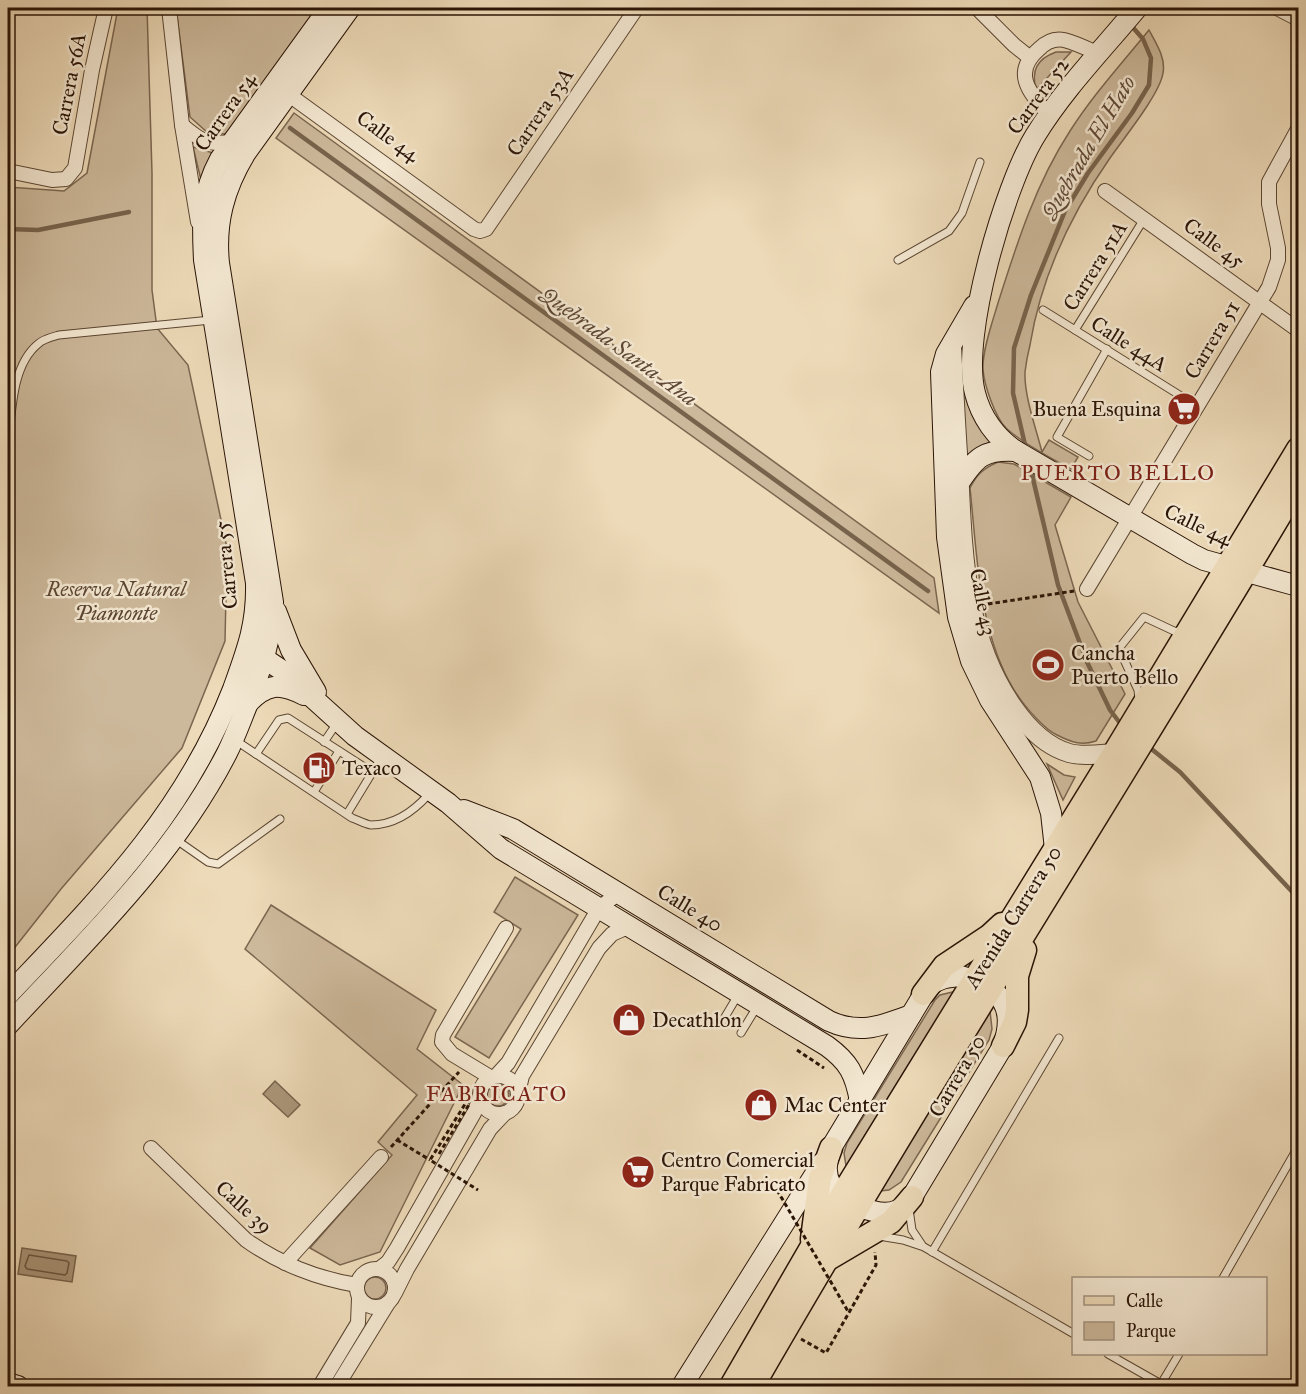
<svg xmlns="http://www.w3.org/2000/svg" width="1306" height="1394" viewBox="0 0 1306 1394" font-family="'IM FELL Great Primer',serif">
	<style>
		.green { fill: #ccb89a; stroke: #7b6650; stroke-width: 1.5 }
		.water { fill: #ab977b; stroke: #77634c; stroke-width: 1.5 }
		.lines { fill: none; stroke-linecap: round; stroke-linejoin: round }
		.shore { stroke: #6a5640; stroke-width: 1.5 }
		.stream { stroke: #77634c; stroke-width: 4.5 }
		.service-casing { stroke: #5b4632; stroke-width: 9 }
		.minor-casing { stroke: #5b4632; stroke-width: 16 }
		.tertiary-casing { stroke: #5b4632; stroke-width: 20 }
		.secondary-casing { stroke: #2a1406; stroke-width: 22 }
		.primary-casing { stroke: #2a1406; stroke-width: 25 }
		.path { stroke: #2a1406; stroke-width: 3; stroke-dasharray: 4.5 3; stroke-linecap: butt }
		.service { stroke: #f3e7d1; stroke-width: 7 }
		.minor { stroke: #f3e7d1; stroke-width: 14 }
		.tertiary { stroke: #f3e7d1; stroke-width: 18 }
		.secondary { stroke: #f3e7d1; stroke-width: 20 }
		.primary { stroke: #eddab8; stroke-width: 22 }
		.path-bridge { stroke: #2a1406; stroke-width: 3; stroke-dasharray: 4.5 3; stroke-linecap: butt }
		.labels { text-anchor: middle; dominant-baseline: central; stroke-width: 5; stroke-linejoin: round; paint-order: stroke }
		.street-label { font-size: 21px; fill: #2a1406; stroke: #f3e7d1 }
		.poi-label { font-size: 21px; fill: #2a1406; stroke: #f3e7d1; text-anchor: start }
		.park-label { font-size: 21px; font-style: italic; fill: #5b4532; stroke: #f3e7d1 }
		.water-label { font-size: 22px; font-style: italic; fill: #5e4835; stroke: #f3e7d1 }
		.neighbourhood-label { font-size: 22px; letter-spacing: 1.5px; fill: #7a1f14; stroke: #f3e7d1 }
	</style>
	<rect width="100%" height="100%" fill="#eddab8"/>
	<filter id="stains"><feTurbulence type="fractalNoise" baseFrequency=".00333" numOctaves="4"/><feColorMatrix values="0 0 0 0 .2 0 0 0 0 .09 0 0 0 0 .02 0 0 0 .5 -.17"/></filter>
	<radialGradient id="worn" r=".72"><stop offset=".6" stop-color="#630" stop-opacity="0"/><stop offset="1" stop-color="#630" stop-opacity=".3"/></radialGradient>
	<!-- green -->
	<g class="green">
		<polygon points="118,8 147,8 152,173 152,290 157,328 188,365 227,548 225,641 182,748 61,889 8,956 8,187 64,191 87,173"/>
		<polygon points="176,8 321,8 226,134 208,133 190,117"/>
		<path d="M1149,30C1156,43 1166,58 1163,73C1160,94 1123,139 1110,158C1071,214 1041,277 1030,345C1028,353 1026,363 1025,372C1024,396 1036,428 1042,452L1049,440L1078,457L1071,469C1052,459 1022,443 1006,428C995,417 984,385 983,369C982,351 993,320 998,303C1017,243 1036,183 1070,131C1093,95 1122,63 1149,30Z"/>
		<path d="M1056,52H1071L1036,90C1031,70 1037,59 1056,52Z"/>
		<polygon points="294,113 934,578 939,613 276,138"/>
		<polygon points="193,147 213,153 201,180"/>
		<polygon points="965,338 1002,448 978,451 965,457 961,359"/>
		<path d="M998,462L1014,464L1071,497L1055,525L1078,602L1125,694L1096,741C1081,746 1071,742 1057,735C1048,731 1043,725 1036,718C979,661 978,563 970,488C977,474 984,468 998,462Z"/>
		<polygon points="1047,764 1064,775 1075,777 1063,800"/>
		<polygon points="515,877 578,915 489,1058 455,1037 521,929 494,912"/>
		<polygon points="271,905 436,1010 417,1049 463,1085 380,1252 340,1265 310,1248 392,1155 378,1142 417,1095 245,949"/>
		<polygon points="957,991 847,1172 844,1153 847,1143 935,1000 940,995"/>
		<polygon points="990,1011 992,1029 989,1040 901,1182 889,1190 879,1191"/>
		<circle cx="498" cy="1095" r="11"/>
		<circle cx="375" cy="1288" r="11"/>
	</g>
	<!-- water -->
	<g class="water">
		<polygon points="275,1081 300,1105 288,1117 263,1094"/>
		<polygon points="22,1248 76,1256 72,1282 18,1274"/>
	</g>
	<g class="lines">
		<!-- shore -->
		<polygon class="shore" points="29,1255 67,1261 69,1263 67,1273 65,1275 27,1269 25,1266"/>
		<!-- stream -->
		<g class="stream">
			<polyline points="1116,8 1124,17"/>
			<polyline points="290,128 928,591"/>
			<polyline points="8,229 38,230 129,212"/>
			<polyline points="1026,449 1013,393 1014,348 1031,295 1065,211 1088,173 1132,113 1149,85 1151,58 1143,39 1129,23"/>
			<polyline points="1030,466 1058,585 1087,662 1110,710 1123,727"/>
			<polyline points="1149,747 1180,772 1298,898"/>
		</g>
		<defs>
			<g id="service">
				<polyline points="1287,150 1298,158"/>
				<polyline points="898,260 949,231 962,213 980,162"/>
				<polyline points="1043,310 1197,406"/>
				<polyline points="1075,330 1144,219"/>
				<path d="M8,445C12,414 11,366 38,344C43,339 52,337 59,335L211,320"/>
				<polyline points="1089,456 1057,437 1107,349"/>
				<polyline points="1139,699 1138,690 1120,651 1120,647 1144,617 1174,631 1182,632"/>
				<path d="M235,740L352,818C358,820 365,824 371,825C395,825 414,811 429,794"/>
				<polyline points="324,742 337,723"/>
				<polyline points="256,754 279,720 288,718 372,772"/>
				<polyline points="314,792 339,751"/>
				<polyline points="347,814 381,758"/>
				<polyline points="175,839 208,862 218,864 280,819"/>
				<polyline points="722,1022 738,995"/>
				<polyline points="741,1033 758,1005"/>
				<polyline points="909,1209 912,1230 922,1245"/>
				<polyline points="879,1236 903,1240 924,1247 1074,1334"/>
				<polyline points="932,1252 1059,1038"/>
				<polyline points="1223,1278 1298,1147"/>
				<polyline points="1108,1354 1161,1384 1179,1354"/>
			</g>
			<g id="minor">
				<polyline points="169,8 182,125 198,222"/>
				<polyline points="977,8 1014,45 1029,57"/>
				<polyline points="1277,8 1298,19"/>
				<polyline points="281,89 474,229 480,231 486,229 636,9"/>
				<path d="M1049,115C1030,93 1011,73 1039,49C1046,42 1054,38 1064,40C1076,43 1088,49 1099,54"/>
				<path d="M182,125C201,141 206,145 231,142"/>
				<polyline points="8,171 52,180 66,179 75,168 92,70 106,8"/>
				<polyline points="1105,191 1298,330"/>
				<polyline points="1087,589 1269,287 1278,260 1278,248 1269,204 1269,182 1298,129"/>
				<circle cx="499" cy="1095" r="19"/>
				<polyline points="496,1076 508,1063 599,908 619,893"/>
				<polyline points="490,1077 452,1054 442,1042 443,1035 506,928"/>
				<polyline points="518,1093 522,1076 599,948 612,934 630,926"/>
				<path d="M151,1148L246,1240C278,1263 318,1279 357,1285"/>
				<polyline points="285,1263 381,1157"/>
				<circle cx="376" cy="1288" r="19"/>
				<polyline points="379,1269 388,1262 397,1248 474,1113 480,1098"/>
				<polyline points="395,1293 407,1269 490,1129 505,1113"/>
				<polyline points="320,1386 358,1323 359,1298"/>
				<polyline points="337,1386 388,1303"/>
			</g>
			<path id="tertiary" d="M952,345C954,386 956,427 959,468C963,551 964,638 1014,708C1028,728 1045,746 1069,753C1083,757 1100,754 1114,753"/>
			<g id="secondary">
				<path d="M1137,8C1103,49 1063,90 1035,136C1005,185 960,337 975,393C981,417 996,438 1016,451L1192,554L1204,560L1298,586"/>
				<polyline points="974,306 946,354 941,372 947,537 958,617 971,661 990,700 1040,777 1051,813 1055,849"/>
				<path d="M959,483C976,457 984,449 1016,451"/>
				<polyline points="276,611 291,650 316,692"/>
				<path d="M256,653L283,671L355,736L448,803L501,849L827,1046C849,1062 855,1074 860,1101"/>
				<path d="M248,703C267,683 280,683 304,695"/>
				<path d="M464,810L513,829L829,1021C860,1035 881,1026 911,1015"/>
				<path d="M961,976C1000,987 1017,1006 1003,1046L912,1197C908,1201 904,1207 898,1210C879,1219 841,1202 831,1185C824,1172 827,1161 831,1148L928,987C938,978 948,977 961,976Z"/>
				<path d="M8,995C99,899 184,815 233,689C247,650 257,625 256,583L204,260C202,221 201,194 220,159L329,8"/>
				<path d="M8,1025C87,940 173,858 227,753C235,737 241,720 248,703C261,669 272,639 273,602L219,263C215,223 224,189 245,154L350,8"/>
				<polyline points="8,1383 18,1386"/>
				<polyline points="682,1386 822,1163"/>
			</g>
			<g id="primary">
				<polyline points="923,994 944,966 989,936 1002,924"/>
				<polyline points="1003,1046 1015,1022 1017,1010 1017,976 1025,950"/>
				<polyline points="812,1239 820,1178 831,1148"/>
				<polyline points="830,1258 891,1222 912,1197"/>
				<polyline points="731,1386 841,1196 1114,753 1298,449"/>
				<path d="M753,1386C928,1082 1119,787 1298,485"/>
			</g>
		</defs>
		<!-- service casing -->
		<use href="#service" class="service-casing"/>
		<!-- minor casing -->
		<use href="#minor" class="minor-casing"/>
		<!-- tertiary casing -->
		<use href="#tertiary" class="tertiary-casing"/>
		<!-- secondary casing -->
		<use href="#secondary" class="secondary-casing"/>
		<!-- primary casing -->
		<use href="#primary" class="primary-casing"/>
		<!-- path -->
		<g class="path">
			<polyline points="988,604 1074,591"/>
			<polyline points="797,1050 824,1068"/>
			<polyline points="397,1140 430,1160"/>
			<polyline points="391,1147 459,1072"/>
			<polyline points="801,1339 826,1353 876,1265 875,1252"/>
		</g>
		<!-- service -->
		<use href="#service" class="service"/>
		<!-- minor -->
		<use href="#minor" class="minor"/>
		<!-- tertiary -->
		<use href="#tertiary" class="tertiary"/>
		<!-- secondary -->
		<use href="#secondary" class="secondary"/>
		<!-- primary -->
		<use href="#primary" class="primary"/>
		<!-- path-bridge -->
		<g class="path-bridge">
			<polyline points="439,1154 470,1103 467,1101 430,1160 478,1190"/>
			<polyline points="777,1190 849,1313"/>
		</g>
	</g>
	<!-- icons -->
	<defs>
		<symbol id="supermarket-disc" viewBox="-11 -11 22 22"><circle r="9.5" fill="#8f2418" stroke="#f3e7d1"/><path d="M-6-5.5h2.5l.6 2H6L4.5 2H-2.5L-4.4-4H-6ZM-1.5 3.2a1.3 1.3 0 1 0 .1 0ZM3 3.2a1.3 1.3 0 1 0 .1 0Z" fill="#fff"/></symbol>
		<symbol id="stadium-disc" viewBox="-11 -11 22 22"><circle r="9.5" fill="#8f2418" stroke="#f3e7d1"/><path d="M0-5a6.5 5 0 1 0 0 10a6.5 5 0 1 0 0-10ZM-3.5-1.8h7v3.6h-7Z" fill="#fff"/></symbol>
		<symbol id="fuel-disc" viewBox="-11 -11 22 22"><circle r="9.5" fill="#8f2418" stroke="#f3e7d1"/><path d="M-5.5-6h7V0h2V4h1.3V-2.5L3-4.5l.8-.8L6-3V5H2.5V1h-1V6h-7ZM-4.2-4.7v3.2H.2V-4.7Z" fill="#fff"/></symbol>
		<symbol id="shop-disc" viewBox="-11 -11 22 22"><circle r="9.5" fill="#8f2418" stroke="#f3e7d1"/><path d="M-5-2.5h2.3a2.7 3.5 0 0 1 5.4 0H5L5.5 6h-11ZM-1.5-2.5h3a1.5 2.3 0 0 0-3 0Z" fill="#fff"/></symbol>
	</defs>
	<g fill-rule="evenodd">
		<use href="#supermarket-disc" x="1165" y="390" width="38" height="38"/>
		<use href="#stadium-disc" x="1029" y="646" width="38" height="38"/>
		<use href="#fuel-disc" x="300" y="749" width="38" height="38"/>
		<use href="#shop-disc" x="610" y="1001" width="38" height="38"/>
		<use href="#shop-disc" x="742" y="1086" width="38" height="38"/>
		<use href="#supermarket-disc" x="619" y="1153" width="38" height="38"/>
	</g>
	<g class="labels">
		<!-- street labels -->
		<g class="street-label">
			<text transform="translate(69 84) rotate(-79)">Carrera 56A</text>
			<text transform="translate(1038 96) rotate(-54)">Carrera 52</text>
			<text transform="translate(225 112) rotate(-55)">Carrera 54</text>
			<text transform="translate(540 112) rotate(-56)">Carrera 53A</text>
			<text transform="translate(388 136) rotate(36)">Calle 44</text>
			<text transform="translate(1214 243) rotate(36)">Calle 45</text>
			<text transform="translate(1095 266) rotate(-58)">Carrera 51A</text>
			<text transform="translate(1212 340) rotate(-59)">Carrera 51</text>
			<text transform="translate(1129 344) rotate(32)">Calle 44A</text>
			<text transform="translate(1198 525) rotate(25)">Calle 44</text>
			<text transform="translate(226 565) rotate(-96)">Carrera 55</text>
			<text transform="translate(983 602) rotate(79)">Calle 43</text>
			<text transform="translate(690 908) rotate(31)">Calle 40</text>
			<text transform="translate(1013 917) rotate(-58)">Avenida Carrera 50</text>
			<text transform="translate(957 1076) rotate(-60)">Carrera 50</text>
			<text transform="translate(244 1207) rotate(42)">Calle 39</text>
		</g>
		<!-- poi labels -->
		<g class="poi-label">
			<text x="1161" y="409" text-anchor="end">Buena Esquina</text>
			<text x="1071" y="653">Cancha<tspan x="1071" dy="24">Puerto Bello</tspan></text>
			<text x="342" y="768">Texaco</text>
			<text x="652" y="1020">Decathlon</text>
			<text x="784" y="1105">Mac Center</text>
			<text x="661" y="1160">Centro Comercial<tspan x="661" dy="24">Parque Fabricato</tspan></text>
		</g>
		<!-- park labels -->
		<g class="park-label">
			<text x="116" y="589">Reserva Natural<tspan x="116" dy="24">Piamonte</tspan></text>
		</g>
		<!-- water labels -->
		<g class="water-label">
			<text transform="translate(1088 147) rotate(-59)">Quebrada El Hato</text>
			<text transform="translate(619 346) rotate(36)">Quebrada Santa Ana</text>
		</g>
		<!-- neighbourhood labels -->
		<g class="neighbourhood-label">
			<text x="1118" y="472">PUERTO BELLO</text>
			<text x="497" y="1093">FABRICATO</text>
		</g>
	</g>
	<!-- margin -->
	<rect width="1306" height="1394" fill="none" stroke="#eddab8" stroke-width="30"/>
	<rect x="9" y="9" width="1288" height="1376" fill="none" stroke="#2a1406" stroke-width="3"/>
	<rect x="15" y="15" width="1276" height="1364" fill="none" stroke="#2a1406" stroke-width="1.5"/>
	<!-- legend -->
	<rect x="1072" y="1277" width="195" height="78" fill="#f3e7d1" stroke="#a39380" stroke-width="1.5"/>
	<rect x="1084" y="1296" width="30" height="9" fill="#eddab8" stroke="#a39380" stroke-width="1.5"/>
	<text x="1126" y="1307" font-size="18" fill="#2a1406">Calle</text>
	<rect x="1084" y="1322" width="30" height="18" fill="#ccb89a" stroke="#a39380" stroke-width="1.5"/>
	<text x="1126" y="1337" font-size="18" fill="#2a1406">Parque</text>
	<rect width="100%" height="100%" filter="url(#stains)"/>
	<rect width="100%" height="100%" fill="url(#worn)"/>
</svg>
